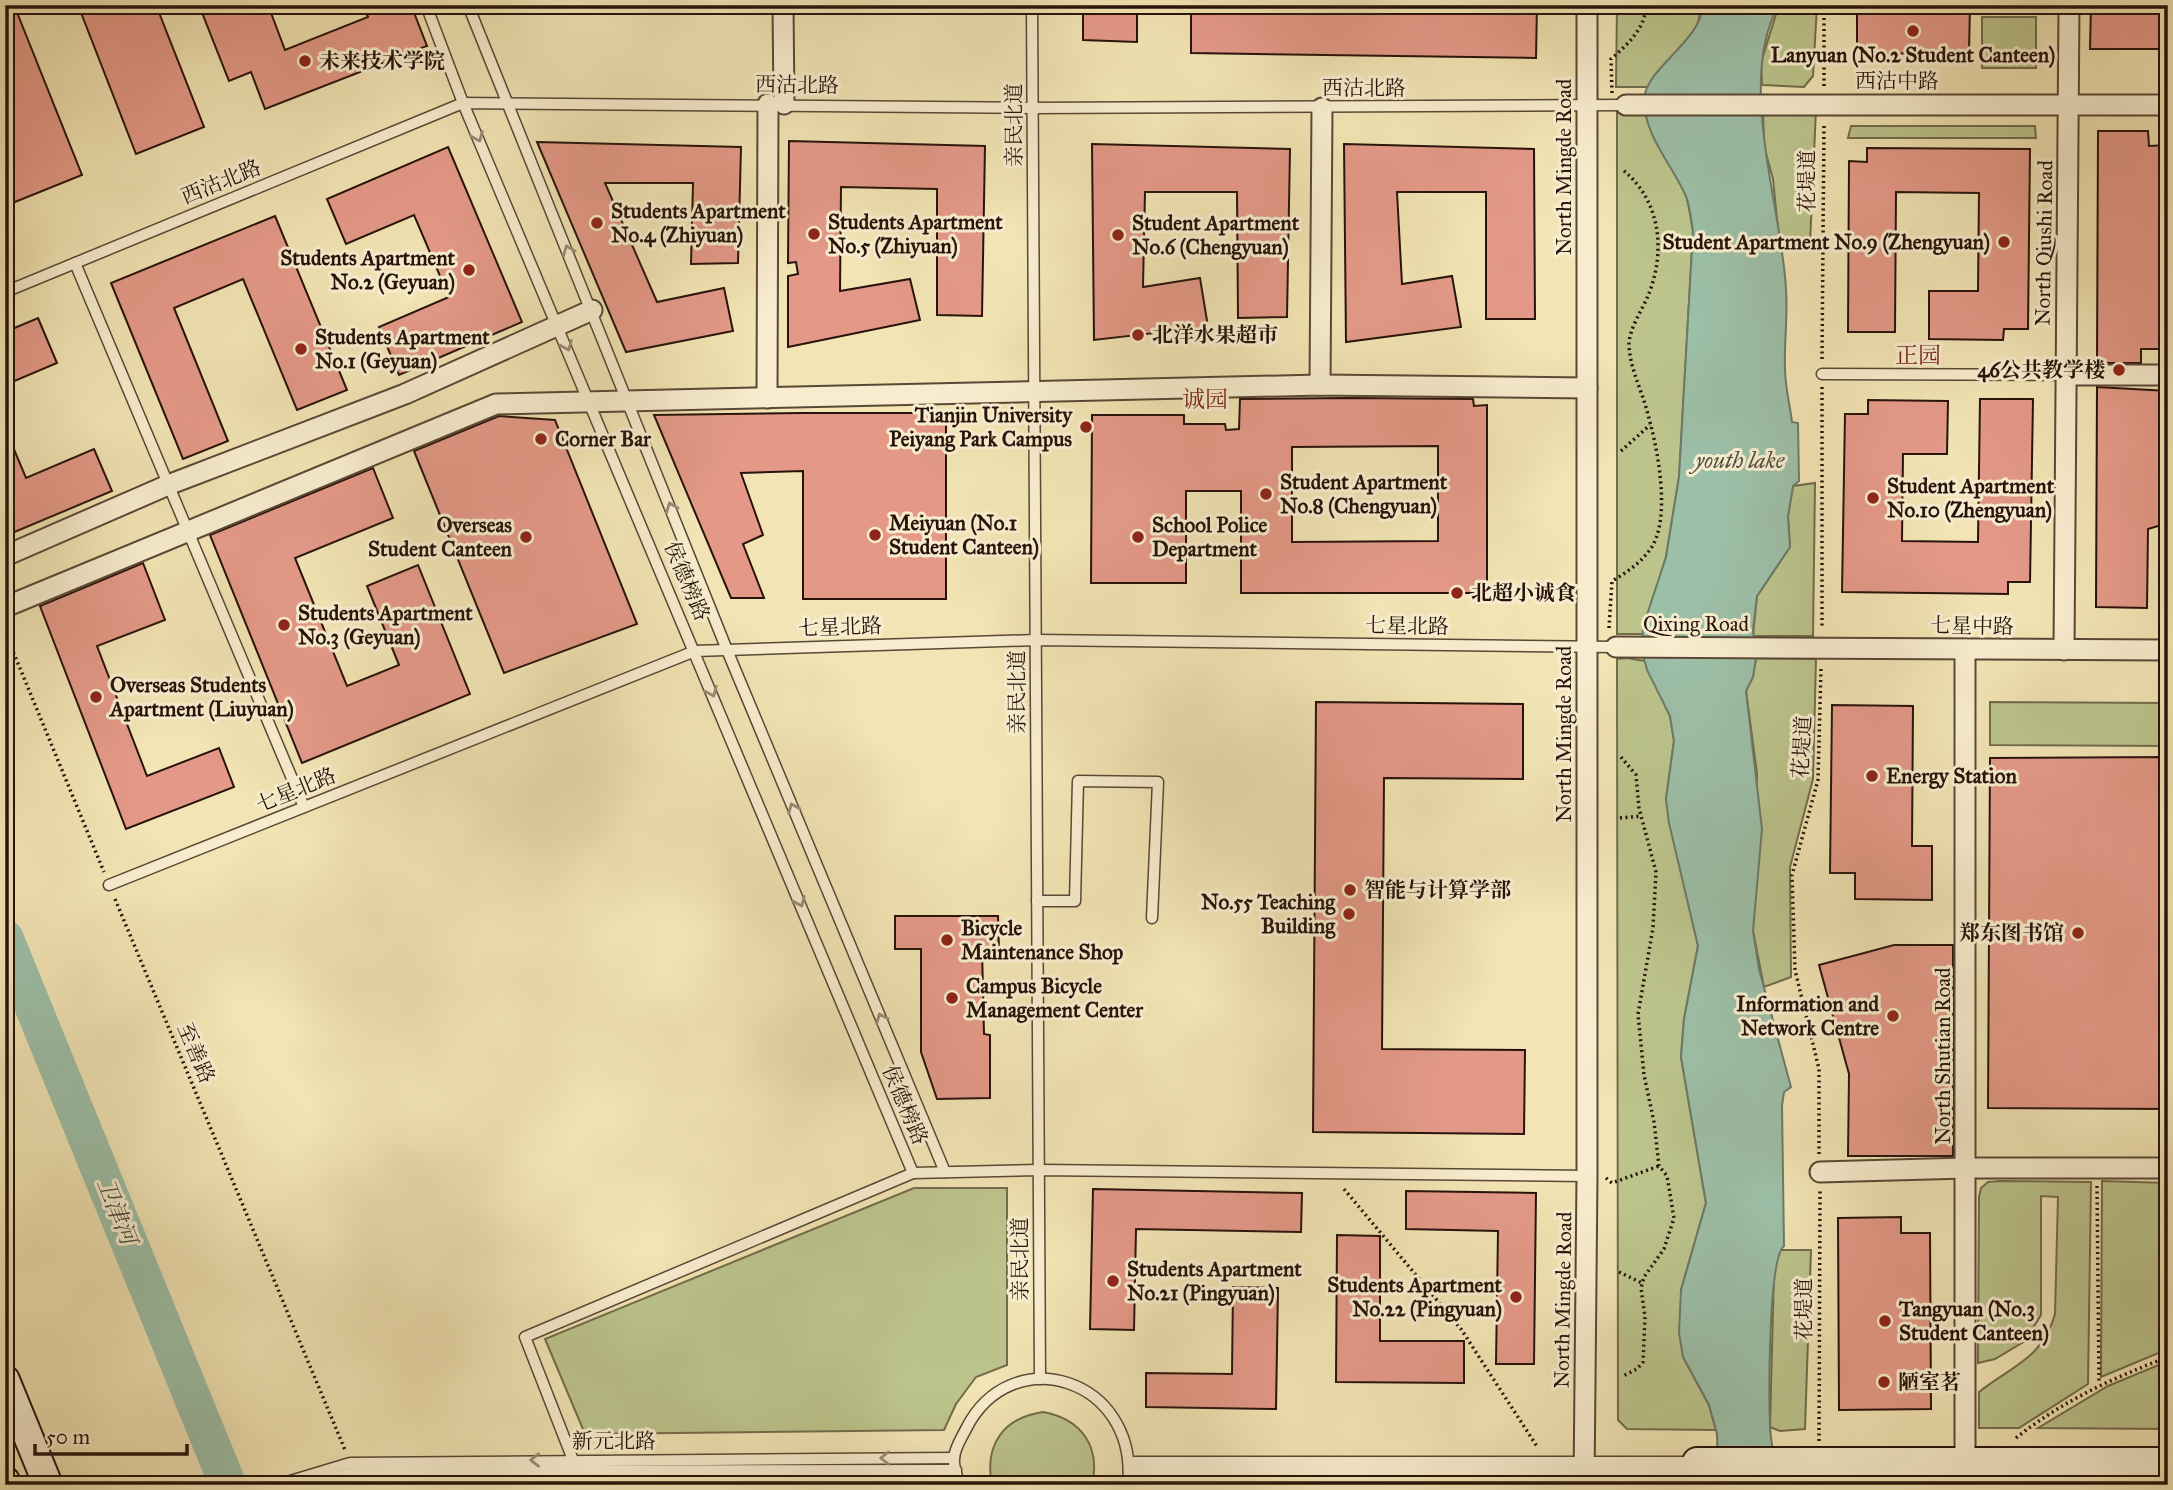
<svg xmlns="http://www.w3.org/2000/svg" width="2173" height="1490" viewBox="0 0 2173 1490" font-family="'IM FELL Great Primer','Noto Serif SC',serif">
	<style>
		.green { fill: #bcc48c; stroke: #726c4c; stroke-width: 2 }
		.water { fill: #9cbfa7; stroke: #6d7a69; stroke-width: 2 }
		.lines { fill: none; stroke-linecap: round; stroke-linejoin: round }
		.river { stroke: #9cbfa7; stroke-width: 37 }
		.building { fill: #e49988; stroke: #27130b; stroke-width: 2; fill-rule: evenodd }
		.lane-casing { stroke: #5a4735; stroke-width: 13 }
		.street-casing { stroke: #5a4735; stroke-width: 23 }
		.secondary-casing { stroke: #27130b; stroke-width: 32 }
		.path { stroke: #27130b; stroke-width: 3.5; stroke-dasharray: 2 3.5; stroke-linecap: butt }
		.lane { stroke: #f7edce; stroke-width: 10 }
		.street { stroke: #f7edce; stroke-width: 19 }
		.secondary { stroke: #f7edce; stroke-width: 28 }
		.oneway { stroke: #998b76 }
		.poi-dot { fill: #8f2418; stroke: #f7edce; stroke-width: 2.5 }
		.labels { text-anchor: middle; dominant-baseline: central; stroke-width: 6; stroke-linejoin: round; paint-order: stroke }
		.poi-label { font-size: 21px; font-weight: bold; fill: #27130b; stroke: #f7edce; text-anchor: start }
		.street-label { font-size: 21px; fill: #27130b; stroke: #f7edce }
		.neighbourhood-label { font-size: 23px; fill: #7a1f14; stroke: #f7edce }
		.water-label { font-size: 23px; font-style: italic; fill: #504f42; stroke: #f7edce }
	</style>
	<rect width="100%" height="100%" fill="#f2e4b4"/>
	<filter id="stains"><feTurbulence type="fractalNoise" baseFrequency=".00286" numOctaves="4"/><feColorMatrix values="0 0 0 0 .2 0 0 0 0 .09 0 0 0 0 .02 0 0 0 .5 -.17"/></filter>
	<radialGradient id="worn" r=".72"><stop offset=".6" stop-color="#630" stop-opacity="0"/><stop offset="1" stop-color="#630" stop-opacity=".3"/></radialGradient>
	<!-- green -->
	<g class="green">
		<polygon points="1617,5 1703,5 1696,28 1649,87 1616,87"/>
		<polygon points="1779,5 1817,5 1813,76 1804,87 1762,85 1761,62"/>
		<rect x="1982" y="17" width="54" height="51"/>
		<polygon points="1763,108 1816,109 1810,244 1791,250 1780,249 1773,179 1764,146"/>
		<polygon points="1617,110 1645,111 1687,197 1693,231 1679,477 1666,557 1643,634 1617,634"/>
		<polygon points="1851,126 2035,126 2036,138 1848,138"/>
		<polygon points="1815,483 1813,636 1753,636 1757,596 1790,547 1788,516 1793,486"/>
		<polygon points="1627,658 1645,661 1670,716 1674,741 1666,799 1698,946 1684,1019 1681,1057 1706,1203 1681,1290 1683,1357 1709,1405 1716,1430 1627,1429 1618,1420 1617,659"/>
		<polygon points="1756,658 1816,659 1813,779 1790,867 1791,977 1764,987 1753,931 1757,773 1746,691 1753,677"/>
		<polygon points="1990,702 2168,703 2168,746 1990,745"/>
		<path d="M2000,1181L2091,1182L2088,1384L2019,1428H1979V1392C2012,1366 2043,1358 2055,1314L2058,1197L2041,1196V1315L2025,1341L1995,1359L1978,1363L1979,1197L1981,1188L1988,1182Z"/>
		<polygon points="2102,1181 2168,1183 2168,1349 2101,1377"/>
		<polygon points="914,1188 1007,1188 1007,1365 976,1377 956,1404 944,1430 585,1434 545,1339"/>
		<polygon points="1779,1250 1811,1250 1805,1429 1780,1431 1770,1427 1774,1270"/>
		<polygon points="2168,1361 2168,1429 2038,1428 2108,1386"/>
		<path d="M1043,1412C1081,1419 1101,1446 1092,1485H992C984,1445 1003,1418 1043,1412Z"/>
	</g>
	<!-- water -->
	<path class="water" d="M1703,5H1779C1736,79 1782,208 1786,289C1788,316 1784,342 1785,369C1785,387 1790,405 1792,422L1798,423L1799,481L1793,486L1788,516L1790,547L1757,596L1753,630L1756,658L1753,677L1746,691L1762,829L1753,931L1759,969L1791,1087L1784,1092L1782,1105L1784,1246C1768,1259 1769,1399 1770,1426C1771,1446 1776,1465 1778,1485H1718L1717,1434L1709,1405L1683,1357L1679,1333L1681,1290L1706,1203L1681,1057L1684,1019L1698,946L1669,823L1666,799L1674,741L1670,716L1647,670L1642,651L1643,627L1666,557L1679,477L1693,231C1691,219 1690,205 1685,194C1671,164 1644,134 1644,100C1645,68 1701,42 1703,5Z"/>
	<g class="lines">
		<!-- river -->
		<polyline class="river" points="5,938 228,1485"/>
	</g>
	<!-- building -->
	<g class="building">
		<polygon points="5,5 14,5 82,175 5,206"/>
		<polygon points="78,5 156,5 204,127 136,154"/>
		<polygon points="199,5 268,5 285,50 368,17 363,5 411,5 427,46 265,109 251,72 229,81"/>
		<polygon points="1083,5 1137,5 1137,42 1083,40"/>
		<polygon points="1191,5 1537,5 1536,58 1191,53"/>
		<polygon points="1857,5 1970,5 1969,54 1857,53"/>
		<polygon points="2091,5 2168,5 2168,49 2090,49"/>
		<polygon points="2098,131 2148,131 2149,146 2168,145 2168,349 2141,349 2141,363 2097,363"/>
		<polygon points="789,141 985,146 982,316 937,315 937,189 841,187 840,291 910,279 920,320 788,347 788,276 798,274 796,262 788,263"/>
		<polygon points="537,142 741,147 738,263 691,264 693,183 605,183 657,302 724,288 733,331 626,352"/>
		<polygon points="1092,144 1290,149 1287,317 1238,318 1237,192 1145,192 1143,287 1200,278 1208,327 1094,340"/>
		<polygon points="1344,144 1534,149 1535,319 1486,319 1486,192 1397,192 1402,284 1452,276 1461,327 1346,342"/>
		<polygon points="448,147 522,322 399,375 379,327 449,297 414,215 346,244 327,199"/>
		<polygon points="1867,148 2030,149 2028,329 2004,329 2003,340 1929,339 1929,291 1978,291 1979,193 1896,192 1895,332 1848,332 1849,161 1867,162"/>
		<polygon points="275,216 347,390 297,410 243,279 174,308 228,441 183,459 111,283"/>
		<polygon points="38,318 57,363 5,385 5,332"/>
		<polygon points="2097,387 2168,391 2168,523 2148,529 2147,608 2096,607"/>
		<path d="M1349,398L1473,399L1474,406L1487,405V593H1241V491H1186V583H1091L1092,415H1184V424H1225L1226,430L1239,429L1240,399ZM1438,446V541L1292,542V447Z"/>
		<polygon points="1980,399 2033,399 2030,582 2008,582 2008,594 1842,592 1845,414 1868,414 1868,400 1948,401 1947,454 1903,454 1902,541 1978,542"/>
		<polygon points="803,413 946,413 946,599 803,599 803,471 741,473 763,535 743,544 764,598 731,598 654,415"/>
		<polygon points="499,416 555,420 637,624 504,673 414,451"/>
		<polygon points="5,428 26,478 94,449 112,491 5,536"/>
		<polygon points="373,468 393,518 295,558 347,686 399,665 367,586 418,565 470,694 302,763 210,535"/>
		<polygon points="143,563 165,620 97,646 147,776 219,748 234,787 126,829 40,606"/>
		<polygon points="1316,702 1523,704 1523,779 1384,778 1382,1049 1525,1050 1524,1134 1313,1132"/>
		<polygon points="1832,705 1913,706 1912,846 1932,846 1932,900 1855,899 1855,873 1830,873"/>
		<polygon points="2168,757 2168,1109 1988,1108 1990,758"/>
		<polygon points="895,916 998,916 999,949 982,949 984,1034 990,1035 990,1098 937,1099 921,1052 921,949 895,949"/>
		<polygon points="1894,945 1953,945 1953,1156 1848,1156 1849,1074 1819,965"/>
		<polygon points="1093,1189 1302,1193 1301,1232 1136,1229 1134,1330 1090,1329"/>
		<polygon points="1406,1191 1536,1193 1534,1364 1496,1364 1498,1231 1406,1229"/>
		<polygon points="1901,1217 1901,1233 1930,1233 1931,1409 1839,1410 1838,1218"/>
		<polygon points="1337,1235 1380,1236 1380,1341 1464,1341 1464,1383 1336,1382"/>
		<polygon points="1233,1287 1278,1288 1276,1409 1146,1407 1146,1373 1232,1374"/>
	</g>
	<g class="lines">
		<defs>
			<g id="lane">
				<polyline points="426,5 463,103 913,1173"/>
				<polyline points="468,5 727,650 945,1172"/>
				<polyline points="1032,5 1040,1379"/>
				<polyline points="75,263 304,807"/>
				<polyline points="5,292 463,103 1033,108 1626,105"/>
				<polyline points="1822,374 2066,375"/>
				<polyline points="109,885 695,651 1036,640 1616,647"/>
				<polyline points="1037,901 1075,901 1078,781 1158,782 1152,918"/>
				<polyline points="573,1460 525,1337 913,1173 1039,1170 1587,1176"/>
				<polyline points="1130,1462 1696,1462"/>
				<polyline points="1129,1471 1699,1472"/>
				<polyline points="277,1485 350,1463 954,1458"/>
				<polyline points="308,1485 354,1472 411,1471 956,1470"/>
				<path d="M959,1485C958,1477 953,1467 954,1459C954,1449 962,1437 966,1429C1011,1339 1139,1378 1128,1485"/>
			</g>
			<g id="street">
				<polyline points="783,5 784,104"/>
				<polyline points="1626,105 2168,105"/>
				<polyline points="2066,375 2168,375"/>
				<polyline points="1320,385 1322,108"/>
				<polyline points="767,398 768,104"/>
				<polyline points="5,556 168,485 405,394 592,310"/>
				<polyline points="5,607 496,404 1320,385 1587,388"/>
				<polyline points="1616,647 2168,650"/>
				<polyline points="1965,649 1965,1462"/>
				<polyline points="2064,650 2069,5"/>
				<polyline points="1820,1172 1966,1168 2168,1168"/>
				<polyline points="1584,1485 1587,1176 1587,5"/>
			</g>
			<g id="secondary">
				<polyline points="5,1380 48,1485"/>
				<polyline points="1697,1462 2168,1462"/>
				<polyline points="5,1481 7,1485"/>
			</g>
		</defs>
		<!-- lane casing -->
		<use href="#lane" class="lane-casing"/>
		<!-- street casing -->
		<use href="#street" class="street-casing"/>
		<!-- secondary casing -->
		<use href="#secondary" class="secondary-casing"/>
		<!-- path -->
		<g class="path">
			<polyline points="1824,86 1824,5"/>
			<path d="M1612,93L1611,59C1627,45 1646,28 1646,5"/>
			<polyline points="1822,359 1824,125"/>
			<polyline points="1822,387 1822,628"/>
			<polyline points="1621,451 1650,425"/>
			<path d="M1609,628L1612,581C1626,573 1639,564 1649,551C1673,521 1657,445 1647,411C1641,388 1630,369 1629,345C1629,329 1642,310 1648,296C1666,252 1661,201 1623,170"/>
			<polyline points="5,632 104,872"/>
			<polyline points="1621,757 1636,775 1639,808 1656,872 1653,928 1638,1014 1644,1075 1654,1122 1659,1166 1667,1176 1674,1218 1664,1249 1644,1277 1641,1288 1645,1317 1643,1362 1637,1369 1623,1376"/>
			<polyline points="1620,818 1641,816"/>
			<polyline points="115,899 345,1450"/>
			<polyline points="1819,1154 1819,1069 1795,970 1792,875 1818,780 1821,667"/>
			<polyline points="1606,1178 1612,1183 1659,1166"/>
			<polyline points="2097,1186 2099,1383"/>
			<polyline points="1344,1189 1461,1329 1538,1448"/>
			<polyline points="1619,1272 1642,1283"/>
			<path d="M2016,1438C2062,1401 2113,1378 2168,1357"/>
			<polyline points="1819,1441 1820,1189"/>
		</g>
		<!-- lane -->
		<use href="#lane" class="lane"/>
		<!-- street -->
		<use href="#street" class="street"/>
		<!-- secondary -->
		<use href="#secondary" class="secondary"/>
	</g>
	<!-- one-way arrows -->
	<defs><path id="oneway-chevron" d="M-2-3.5L2.5 0L-2 3.5" fill="none" stroke-width="1.6" stroke-linecap="round" stroke-linejoin="round" transform="scale(1.75)"/></defs>
	<g class="oneway">
		<use href="#oneway-chevron" transform="translate(478 137) rotate(67)"/>
		<use href="#oneway-chevron" transform="translate(568 250) rotate(-112)"/>
		<use href="#oneway-chevron" transform="translate(567 346) rotate(67)"/>
		<use href="#oneway-chevron" transform="translate(671 507) rotate(-112)"/>
		<use href="#oneway-chevron" transform="translate(712 692) rotate(67)"/>
		<use href="#oneway-chevron" transform="translate(793 808) rotate(-113)"/>
		<use href="#oneway-chevron" transform="translate(800 902) rotate(67)"/>
		<use href="#oneway-chevron" transform="translate(881 1018) rotate(-113)"/>
		<use href="#oneway-chevron" transform="translate(885 1458) rotate(180)"/>
		<use href="#oneway-chevron" transform="translate(535 1460) rotate(179)"/>
	</g>
	<!-- markers -->
	<g class="poi-dot">
		<circle cx="1913" cy="31" r="7"/>
		<circle cx="305" cy="61" r="7"/>
		<circle cx="597" cy="223" r="7"/>
		<circle cx="814" cy="234" r="7"/>
		<circle cx="1118" cy="235" r="7"/>
		<circle cx="2004" cy="242" r="7"/>
		<circle cx="469" cy="270" r="7"/>
		<circle cx="1138" cy="335" r="7"/>
		<circle cx="301" cy="349" r="7"/>
		<circle cx="2119" cy="370" r="7"/>
		<circle cx="1086" cy="427" r="7"/>
		<circle cx="541" cy="439" r="7"/>
		<circle cx="1266" cy="494" r="7"/>
		<circle cx="1873" cy="498" r="7"/>
		<circle cx="875" cy="535" r="7"/>
		<circle cx="526" cy="537" r="7"/>
		<circle cx="1138" cy="537" r="7"/>
		<circle cx="1457" cy="593" r="7"/>
		<circle cx="284" cy="625" r="7"/>
		<circle cx="96" cy="697" r="7"/>
		<circle cx="1872" cy="776" r="7"/>
		<circle cx="1350" cy="890" r="7"/>
		<circle cx="1349" cy="914" r="7"/>
		<circle cx="2078" cy="933" r="7"/>
		<circle cx="947" cy="940" r="7"/>
		<circle cx="952" cy="998" r="7"/>
		<circle cx="1893" cy="1016" r="7"/>
		<circle cx="1113" cy="1281" r="7"/>
		<circle cx="1516" cy="1297" r="7"/>
		<circle cx="1885" cy="1321" r="7"/>
		<circle cx="1884" cy="1382" r="7"/>
	</g>
	<g class="labels">
		<!-- poi labels -->
		<g class="poi-label">
			<text x="1913" y="55" text-anchor="middle">Lanyuan (No.2 Student Canteen)</text>
			<text x="319" y="61">未来技术学院</text>
			<text x="611" y="211">Students Apartment<tspan x="611" dy="24">No.4 (Zhiyuan)</tspan></text>
			<text x="828" y="222">Students Apartment<tspan x="828" dy="24">No.5 (Zhiyuan)</tspan></text>
			<text x="1132" y="223">Student Apartment<tspan x="1132" dy="24">No.6 (Chengyuan)</tspan></text>
			<text x="1990" y="242" text-anchor="end">Student Apartment No.9 (Zhengyuan)</text>
			<text x="455" y="258" text-anchor="end">Students Apartment<tspan x="455" dy="24">No.2 (Geyuan)</tspan></text>
			<text x="1152" y="335">北洋水果超市</text>
			<text x="315" y="337">Students Apartment<tspan x="315" dy="24">No.1 (Geyuan)</tspan></text>
			<text x="2105" y="370" text-anchor="end">46公共教学楼</text>
			<text x="1072" y="415" text-anchor="end">Tianjin University<tspan x="1072" dy="24">Peiyang Park Campus</tspan></text>
			<text x="555" y="439">Corner Bar</text>
			<text x="1280" y="482">Student Apartment<tspan x="1280" dy="24">No.8 (Chengyuan)</tspan></text>
			<text x="1887" y="486">Student Apartment<tspan x="1887" dy="24">No.10 (Zhengyuan)</tspan></text>
			<text x="889" y="523">Meiyuan (No.1<tspan x="889" dy="24">Student Canteen)</tspan></text>
			<text x="512" y="525" text-anchor="end">Overseas<tspan x="512" dy="24">Student Canteen</tspan></text>
			<text x="1152" y="525">School Police<tspan x="1152" dy="24">Department</tspan></text>
			<text x="1471" y="593">北超小诚食</text>
			<text x="298" y="613">Students Apartment<tspan x="298" dy="24">No.3 (Geyuan)</tspan></text>
			<text x="110" y="685">Overseas Students<tspan x="110" dy="24">Apartment (Liuyuan)</tspan></text>
			<text x="1886" y="776">Energy Station</text>
			<text x="1364" y="890">智能与计算学部</text>
			<text x="1335" y="902" text-anchor="end">No.55 Teaching<tspan x="1335" dy="24">Building</tspan></text>
			<text x="961" y="928">Bicycle<tspan x="961" dy="24">Maintenance Shop</tspan></text>
			<text x="2064" y="933" text-anchor="end">郑东图书馆</text>
			<text x="966" y="986">Campus Bicycle<tspan x="966" dy="24">Management Center</tspan></text>
			<text x="1879" y="1004" text-anchor="end">Information and<tspan x="1879" dy="24">Network Centre</tspan></text>
			<text x="1127" y="1269">Students Apartment<tspan x="1127" dy="24">No.21 (Pingyuan)</tspan></text>
			<text x="1502" y="1285" text-anchor="end">Students Apartment<tspan x="1502" dy="24">No.22 (Pingyuan)</tspan></text>
			<text x="1899" y="1309">Tangyuan (No.3<tspan x="1899" dy="24">Student Canteen)</tspan></text>
			<text x="1898" y="1382">陋室茗</text>
		</g>
		<!-- street labels -->
		<g class="street-label">
			<text x="1897" y="81">西沽中路</text>
			<text transform="translate(797 85) rotate(1)">西沽北路</text>
			<text x="1364" y="88">西沽北路</text>
			<text transform="translate(1014 125) rotate(-90)">亲民北道</text>
			<text transform="translate(1564 167) rotate(-90)">North Mingde Road</text>
			<text transform="translate(1807 181) rotate(-90)">花堤道</text>
			<text transform="translate(221 182) rotate(-22)">西沽北路</text>
			<text transform="translate(2044 243) rotate(-89)">North Qiushi Road</text>
			<text transform="translate(687 581) rotate(67)">侯德榜路</text>
			<text x="1696" y="624">Qixing Road</text>
			<text transform="translate(1407 626) rotate(1)">七星北路</text>
			<text transform="translate(1972 626) rotate(1)">七星中路</text>
			<text transform="translate(840 627) rotate(-2)">七星北路</text>
			<text transform="translate(1017 692) rotate(-90)">亲民北道</text>
			<text transform="translate(1564 734) rotate(-90)">North Mingde Road</text>
			<text transform="translate(1802 747) rotate(-87)">花堤道</text>
			<text transform="translate(296 790) rotate(-22)">七星北路</text>
			<text transform="translate(196 1053) rotate(67)">至善路</text>
			<text transform="translate(1943 1056) rotate(-90)">North Shutian Road</text>
			<text transform="translate(905 1105) rotate(67)">侯德榜路</text>
			<text transform="translate(1020 1259) rotate(-90)">亲民北道</text>
			<text transform="translate(1563 1300) rotate(-89)">North Mingde Road</text>
			<text transform="translate(1804 1309) rotate(-90)">花堤道</text>
			<text x="614" y="1441">新元北路</text>
		</g>
		<!-- neighbourhood labels -->
		<g class="neighbourhood-label">
			<text x="1918" y="355">正园</text>
			<text x="1205" y="399">诚园</text>
		</g>
		<!-- water labels -->
		<g class="water-label">
			<text x="1740" y="460">youth lake</text>
			<text transform="translate(117 1211) rotate(68)">卫津河</text>
		</g>
	</g>
	<!-- margin -->
	<rect width="2173" height="1490" fill="none" stroke="#f2e4b4" stroke-width="28"/>
	<rect x="7" y="7" width="2159" height="1476" fill="none" stroke="#27130b" stroke-width="3.5"/>
	<rect x="14" y="14" width="2145" height="1462" fill="none" stroke="#27130b" stroke-width="2"/>
	<!-- scale -->
	<path d="M35 1444v10h152v-10" fill="none" stroke="#27130b" stroke-width="3.5"/>
	<text x="46" y="1444" font-size="21" fill="#27130b" stroke="#f7edce" stroke-width="5" paint-order="stroke">50 m</text>
	<rect width="100%" height="100%" filter="url(#stains)"/>
	<rect width="100%" height="100%" fill="url(#worn)"/>
</svg>
